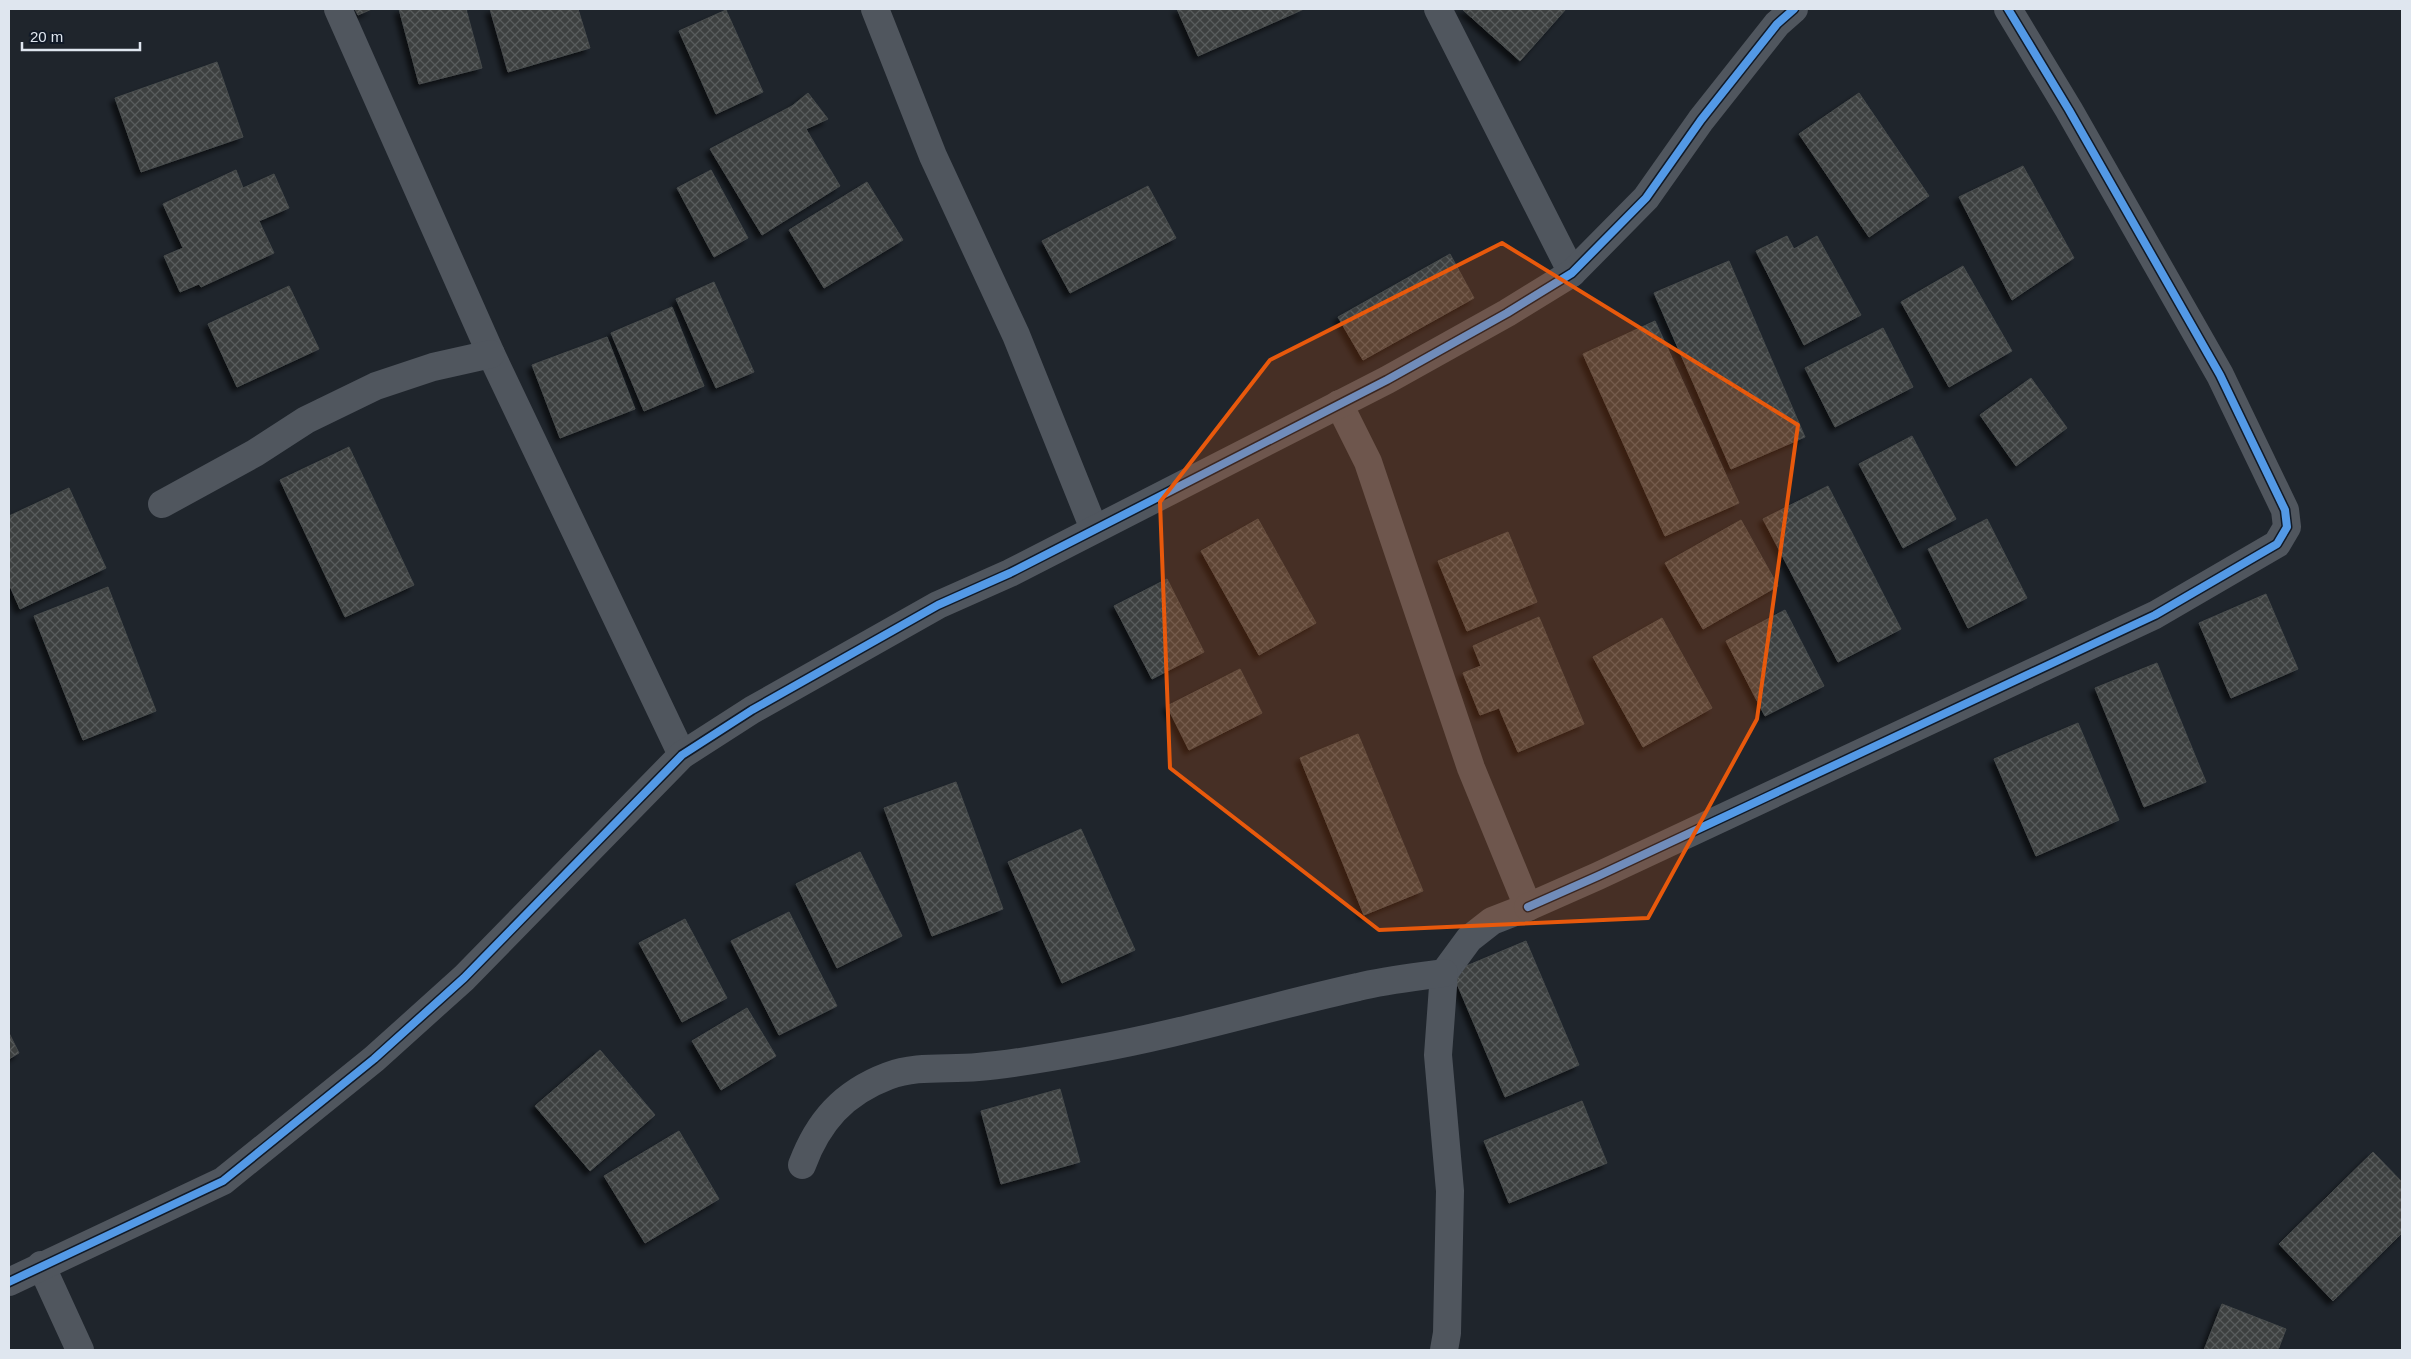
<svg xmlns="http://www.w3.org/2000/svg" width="2411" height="1359" viewBox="0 0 2411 1359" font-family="Arial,sans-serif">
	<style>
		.building { fill: url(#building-cross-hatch); stroke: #474b4c; filter: url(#shadow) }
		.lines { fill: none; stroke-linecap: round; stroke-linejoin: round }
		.street { stroke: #50565e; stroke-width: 28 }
		.cycleway-casing { stroke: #111a27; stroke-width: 11 }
		.cycleway { stroke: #5399e6; stroke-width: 8 }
		.marked { fill: #e8590c; fill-opacity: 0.2; stroke: #e8590c; stroke-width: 4; stroke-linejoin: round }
	</style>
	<defs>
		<pattern id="building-cross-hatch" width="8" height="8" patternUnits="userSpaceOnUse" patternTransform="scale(1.25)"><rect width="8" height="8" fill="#3d4141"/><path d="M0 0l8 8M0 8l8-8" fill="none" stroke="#595c5d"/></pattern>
		<filter id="shadow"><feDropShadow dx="-4.5" dy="4.5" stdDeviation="2.5" flood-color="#0009"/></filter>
	</defs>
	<rect width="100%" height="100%" fill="#1f252c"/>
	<!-- building -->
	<g class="building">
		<polygon points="355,9 372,9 358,15"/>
		<polygon points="399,9 466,9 482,68 419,84"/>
		<polygon points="490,9 578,9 590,48 508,72"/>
		<polygon points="1177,9 1304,9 1198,56"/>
		<polygon points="1462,9 1566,9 1520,61"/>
		<polygon points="726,10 763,92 716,114 679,31"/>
		<polygon points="217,62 243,137 141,172 115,98"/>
		<polygon points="808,93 828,119 806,129 840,186 762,235 710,149 792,106"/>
		<polygon points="1859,93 1929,196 1869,237 1799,134"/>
		<polygon points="2023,166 2074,258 2012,300 1959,197"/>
		<polygon points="236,170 243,188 274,174 289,208 259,221 274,253 201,287 199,284 180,292 164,256 183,248 163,204"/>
		<polygon points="711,170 748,238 714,257 677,188"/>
		<polygon points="867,182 903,240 824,288 789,230"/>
		<polygon points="1148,186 1176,238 1070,293 1042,241"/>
		<polygon points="1787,236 1794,249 1817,236 1861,315 1804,345 1756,251"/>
		<polygon points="1450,254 1474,298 1363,360 1338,317"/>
		<polygon points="1729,261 1805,437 1731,469 1654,293"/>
		<polygon points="1963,266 2012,351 1949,387 1901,302"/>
		<polygon points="714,282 754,372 716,388 676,299"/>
		<polygon points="289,286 319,349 237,387 208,324"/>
		<polygon points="672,307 704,386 644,411 611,333"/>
		<polygon points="1655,321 1739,503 1665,536 1583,354"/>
		<polygon points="1883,328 1913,387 1835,427 1805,368"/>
		<polygon points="607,337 635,409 560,438 532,365"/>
		<polygon points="2031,378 2067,428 2016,466 1980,415"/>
		<polygon points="1912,436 1956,519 1903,548 1859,464"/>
		<polygon points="349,447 414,585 345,617 280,480"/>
		<polygon points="1828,486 1901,629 1838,662 1763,519"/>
		<polygon points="69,488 106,568 20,609 9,584 9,516"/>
		<polygon points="1258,519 1316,623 1259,655 1201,551"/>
		<polygon points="1987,519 2027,598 1968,628 1928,549"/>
		<polygon points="1741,520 1778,586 1703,629 1665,563"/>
		<polygon points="1508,532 1537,602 1467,631 1438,561"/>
		<polygon points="1167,579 1204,652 1152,679 1114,606"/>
		<polygon points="108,587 156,711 83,740 34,616"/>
		<polygon points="2266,594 2298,669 2231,698 2199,623"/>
		<polygon points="1785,610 1824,686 1765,716 1726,641"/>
		<polygon points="1539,617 1584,724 1518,752 1499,708 1480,715 1463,673 1481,666 1473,646"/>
		<polygon points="1662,618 1712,708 1643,747 1593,657"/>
		<polygon points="2157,663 2206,782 2144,807 2095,688"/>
		<polygon points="1240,669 1262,713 1189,750 1167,706"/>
		<polygon points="2078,723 2119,820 2036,856 1994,759"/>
		<polygon points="1358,734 1423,891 1364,915 1300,758"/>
		<polygon points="956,782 1003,909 932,936 884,808"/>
		<polygon points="1081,829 1135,950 1062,983 1008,862"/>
		<polygon points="860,852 902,936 837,968 796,884"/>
		<polygon points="789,912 837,1006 779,1035 731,941"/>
		<polygon points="685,919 727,998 682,1022 639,943"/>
		<polygon points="1526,941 1579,1065 1505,1097 1452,972"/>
		<polygon points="747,1008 776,1056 721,1090 692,1041"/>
		<polygon points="9,1033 19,1053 9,1059"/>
		<polygon points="600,1050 655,1115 590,1171 535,1106"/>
		<polygon points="1060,1089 1080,1162 1001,1184 981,1111"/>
		<polygon points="1582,1101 1607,1163 1509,1203 1484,1141"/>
		<polygon points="679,1131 719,1199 645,1243 604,1176"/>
		<polygon points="2373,1152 2402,1182 2402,1233 2333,1301 2279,1244"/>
		<polygon points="2222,1304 2286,1329 2278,1350 2204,1350"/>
	</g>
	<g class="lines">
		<!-- street -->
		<g class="street">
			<polyline points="338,9 491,354 682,755"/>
			<polyline points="875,9 933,156 1016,335 1094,529"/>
			<polyline points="1438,9 1572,273"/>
			<polyline points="1339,404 1368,462 1471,768 1528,907 1492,921 1469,939 1444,973 1438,1055 1450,1191 1447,1333 1444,1350"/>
			<polyline points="162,504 255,453 306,420 376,386 433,367 491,354"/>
			<polyline points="1528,907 1598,876 2155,615 2277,544 2287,527 2285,510 2220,375 2069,110 2008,9"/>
			<path d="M802,1165C818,1122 843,1093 888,1076C917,1065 947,1070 978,1067C1015,1064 1053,1057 1090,1050C1181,1034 1268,1007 1358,987C1386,980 1416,977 1444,973"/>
			<polyline points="41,1265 80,1350"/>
			<polyline points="9,1282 223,1181 374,1059 464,978 682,755 752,710 938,605 1010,573 1387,380 1507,313 1572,273 1646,198 1701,120 1777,24 1794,9"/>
		</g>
		<defs>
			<g id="cycleway">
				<polyline points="1528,907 1598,876 2155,615 2277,544 2287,527 2285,510 2220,375 2069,110 2008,9"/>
				<polyline points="9,1282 223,1181 374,1059 464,978 682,755 752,710 938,605 1010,573 1387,380 1507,313 1572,273 1646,198 1701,120 1777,24 1794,9"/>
			</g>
		</defs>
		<!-- cycleway casing -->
		<use href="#cycleway" class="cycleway-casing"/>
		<!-- cycleway -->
		<use href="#cycleway" class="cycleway"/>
	</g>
	<!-- marked area -->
	<path class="marked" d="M1502,243L1798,425L1757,719L1648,918L1379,930L1170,768L1160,502L1270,360Z"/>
	<!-- border -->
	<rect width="2411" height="1359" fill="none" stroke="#dfe6ef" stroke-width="20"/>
	<!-- scale -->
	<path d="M22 42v8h118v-8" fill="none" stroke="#dfe6ef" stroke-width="2.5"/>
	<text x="30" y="42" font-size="15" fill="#dfe6ef" stroke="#111a27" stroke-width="4" paint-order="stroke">20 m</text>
</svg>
